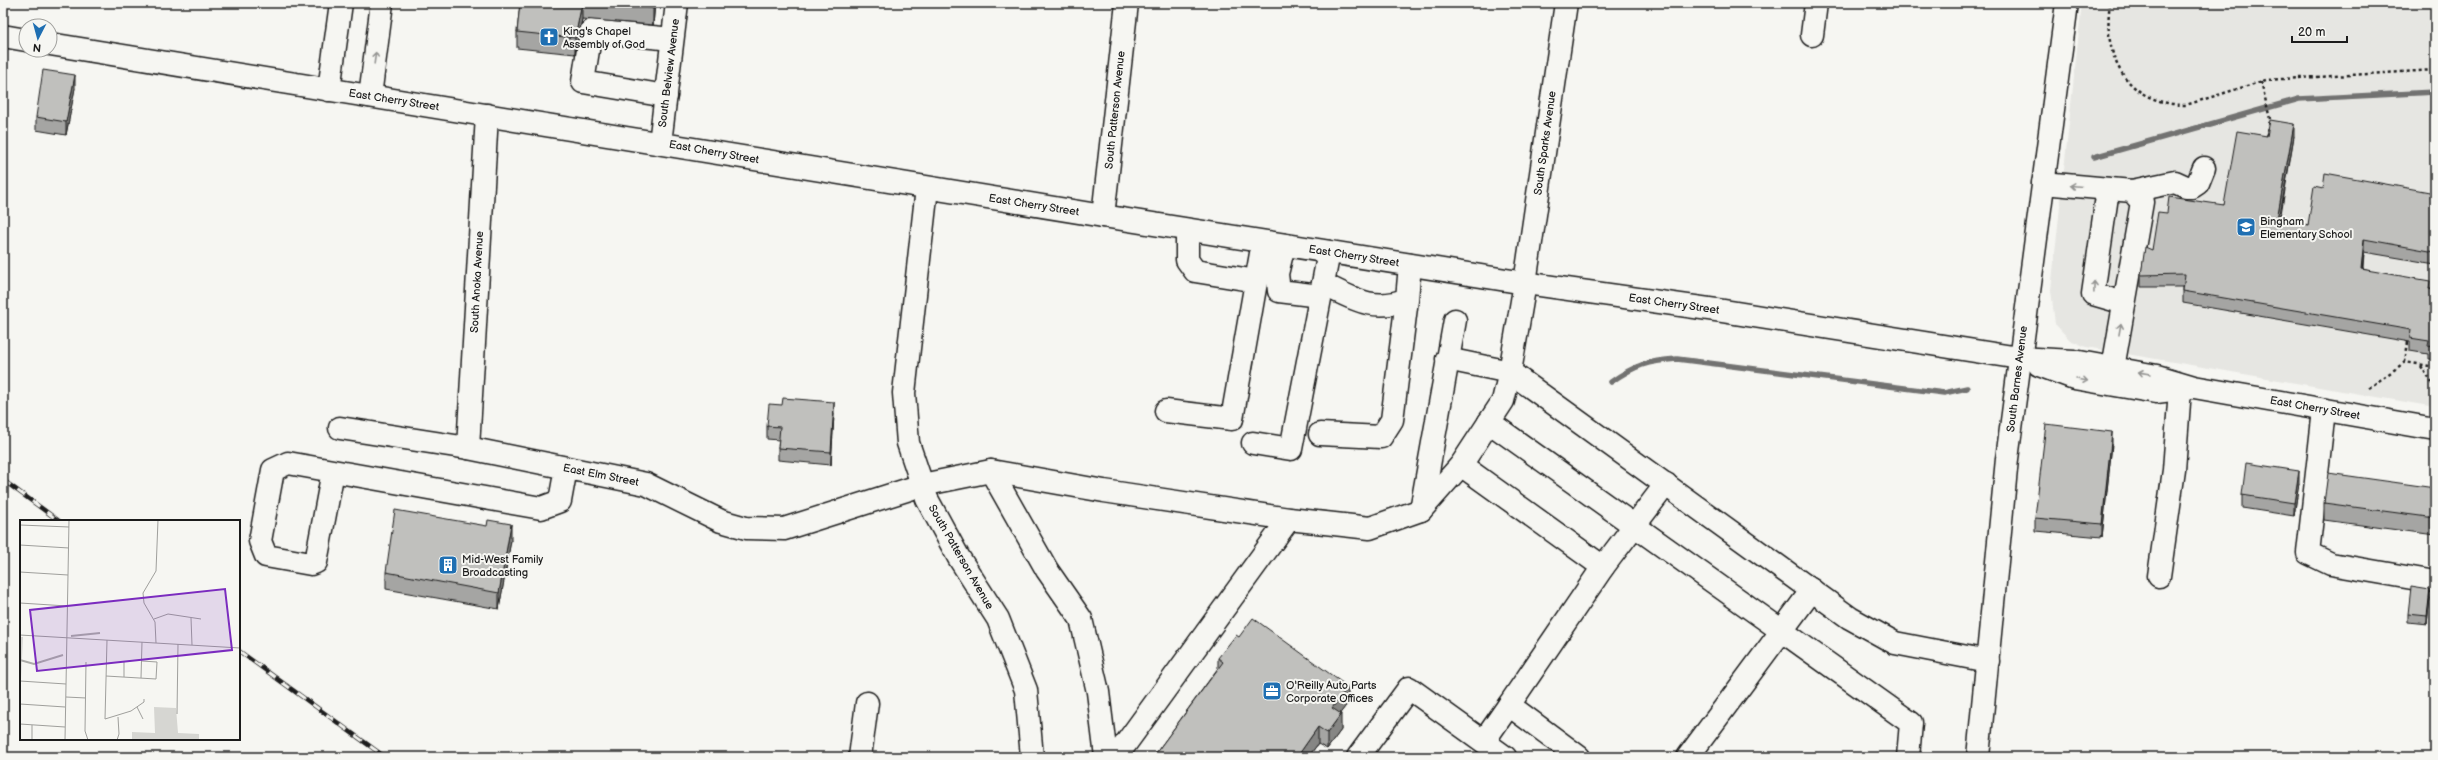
<svg xmlns="http://www.w3.org/2000/svg" width="2438" height="760" viewBox="0 0 2438 760" font-family="'Balsamiq Sans',sans-serif">
	<style>
		.built { fill: #e6e6e2 }
		.lines { fill: none; stroke-linecap: round; stroke-linejoin: round }
		.stream { stroke: #727271; stroke-width: 5.5 }
		.minor-casing { stroke: #1c1c1c; stroke-width: 25 }
		.path { stroke: #1c1c1c; stroke-width: 2.5; stroke-dasharray: 3 3; stroke-linecap: butt }
		.minor { stroke: #f6f6f2; stroke-width: 22 }
		.rail-casing { stroke: #1c1c1c; stroke-width: 4.5 }
		.rail { stroke: #f6f6f2; stroke-width: 3; stroke-dasharray: 9; stroke-linecap: butt }
		.wall { fill: #a5a5a3; stroke: #1c1c1c }
		.shaded-wall { fill: #868684; stroke: #1c1c1c }
		.building { fill: #c0c0bd; stroke: #1c1c1c }
		.oneway { stroke: #949492 }
		.labels { text-anchor: middle; dominant-baseline: central; stroke-width: 4; stroke-linejoin: round; paint-order: stroke }
		.poi-label { font-size: 11px; fill: #1c1c1c; stroke: #f6f6f2; text-anchor: start }
		.street-label { font-size: 11px; fill: #1c1c1c; stroke: #f6f6f2 }
		.inset-river { fill: none; stroke: #acaca9; stroke-width: 2 }
		.inset-road { fill: none; stroke: #9f9f9c; stroke-width: 1 }
		.view { fill: #7b2cbf; fill-opacity: 0.15; stroke: #7b2cbf; stroke-width: 2 }
		.inset-edge { fill: none; stroke: #1c1c1c; stroke-width: 2 }
	</style>
	<rect width="100%" height="100%" fill="#f6f6f2"/>
	<filter id="ink" filterUnits="userSpaceOnUse"><feTurbulence type="fractalNoise" baseFrequency=".025" numOctaves="2"/><feDisplacementMap in="SourceGraphic" scale="8" xChannelSelector="R" yChannelSelector="G"/><feConvolveMatrix kernelMatrix="1 2 1 2 8 2 1 2 1" color-interpolation-filters="sRGB"/></filter>
	<g filter="url(#ink)">
		<!-- built -->
		<polygon class="built" points="2082,3 2435,3 2435,407 2086,347 2070,340 2055,324 2051,290"/>
		<g class="lines">
			<!-- stream -->
			<g class="stream">
				<polyline points="2094,157 2299,99 2435,92"/>
				<path d="M1611,382C1635,365 1648,361 1677,359L1944,393L1967,388"/>
			</g>
			<defs>
				<g id="minor">
					<polyline points="1812,35 1816,3"/>
					<polyline points="3,36 26,40"/>
					<polyline points="50,44 1103,216 1525,283 1723,311 2019,358 2074,361 2157,376 2194,387 2435,429"/>
					<polyline points="329,90 341,3"/>
					<polyline points="370,96 382,3"/>
					<polyline points="666,96 583,82 591,31 672,39"/>
					<polyline points="660,143 677,3"/>
					<polyline points="2043,183 2132,191 2142,202 2113,368"/>
					<polyline points="927,188 904,393 908,443 927,499 959,558 998,619 1026,690 1032,757"/>
					<polyline points="2108,189 2093,294 2124,303"/>
					<polyline points="2132,191 2175,182 2186,187 2192,187 2198,183 2204,168"/>
					<polyline points="1103,216 1127,3"/>
					<polyline points="1187,230 1187,260 1195,271 1257,281"/>
					<polyline points="1284,245 1277,274 1279,291 1320,296"/>
					<path d="M1323,284C1352,298 1374,313 1407,299L1410,265"/>
					<polyline points="1447,359 1510,372 1850,618 1895,643 1988,661"/>
					<polyline points="2039,365 2074,378 2156,392 2187,388"/>
					<polyline points="2324,410 2308,553 2331,564 2435,582"/>
					<polyline points="1166,411 1232,419 1263,242"/>
					<polyline points="1489,422 1911,723 1908,757"/>
					<polyline points="340,428 468,448 646,484 721,521 746,528 784,529 922,485 991,471 1104,491 1289,519 1370,528 1421,510 1461,465 1503,401 1510,372 1525,283 1566,3"/>
					<polyline points="1320,434 1381,437 1392,420 1407,299"/>
					<polyline points="1253,443 1291,449 1329,252"/>
					<polyline points="468,448 487,115"/>
					<polyline points="1461,465 1603,567"/>
					<polyline points="333,471 316,562 311,564 266,556 260,541 273,470 288,463 541,508 560,501 566,468"/>
					<polyline points="991,471 1047,570 1081,619 1098,692 1106,757"/>
					<polyline points="1421,510 1455,320"/>
					<polyline points="2159,576 2174,470 2180,389"/>
					<polyline points="1509,705 1603,567 1666,484"/>
					<polyline points="1484,741 1509,705 1579,757"/>
					<polyline points="860,757 867,703"/>
					<polyline points="1116,757 1289,519"/>
					<polyline points="1358,757 1409,688 1505,757"/>
					<polyline points="1688,757 1812,590"/>
					<polyline points="1978,757 2007,459 2067,3"/>
				</g>
			</defs>
			<!-- minor casing -->
			<use href="#minor" class="minor-casing"/>
			<!-- path -->
			<g class="path">
				<path d="M2110,3C2102,57 2126,104 2186,105L2266,80L2435,70"/>
				<polyline points="2261,81 2270,119 2267,138"/>
				<polyline points="2408,342 2405,362 2435,367"/>
				<polyline points="2421,366 2435,388"/>
				<polyline points="2369,388 2405,362"/>
			</g>
			<!-- minor -->
			<use href="#minor" class="minor"/>
			<defs>
				<g id="rail">
					<polyline points="3,480 59,521"/>
					<polyline points="239,651 385,757"/>
				</g>
			</defs>
			<!-- rail casing -->
			<use href="#rail" class="rail-casing"/>
			<!-- rail -->
			<use href="#rail" class="rail"/>
		</g>
		<!-- wall -->
		<g class="wall">
			<polygon points="520,3 655,3 653,25 582,19 575,54 517,48 517,32"/>
			<polygon points="75,88 66,135 36,130 36,117"/>
			<polygon points="2267,136 2294,136 2280,220 2308,225 2323,188 2435,193 2435,264 2364,252 2363,269 2430,289 2435,290 2435,359 2428,359 2428,354 2410,351 2410,342 2183,303 2183,287 2141,287 2141,275 2152,250 2167,213 2224,205"/>
			<polygon points="834,414 831,465 778,460 778,448 779,440 767,439 767,426"/>
			<polygon points="2112,444 2102,537 2035,531 2035,518"/>
			<polygon points="2299,483 2294,516 2242,508 2242,495"/>
			<polygon points="2435,488 2435,535 2324,520 2324,503"/>
			<polygon points="511,540 499,609 386,589 386,572"/>
			<polygon points="2430,598 2427,624 2408,622 2408,614"/>
			<polygon points="1218,658 1348,703 1340,713 1341,730 1327,749 1318,744 1308,757 1153,757 1218,668"/>
		</g>
		<!-- shaded-wall -->
		<g class="shaded-wall">
			<polygon points="582,3 582,19 575,54 575,38"/>
			<polygon points="653,3 655,3 653,25"/>
			<polygon points="75,75 75,88 66,135 66,122"/>
			<polygon points="2294,124 2294,136 2277,232 2277,219"/>
			<polygon points="2364,239 2364,252 2361,281 2361,269"/>
			<polygon points="834,402 834,414 831,465 831,452"/>
			<polygon points="2112,432 2112,444 2102,537 2102,524"/>
			<polygon points="2299,471 2299,483 2294,516 2294,503"/>
			<polygon points="511,524 511,540 499,609 499,593"/>
			<polygon points="2430,590 2430,598 2427,624 2427,616"/>
			<polygon points="1348,687 1348,703 1332,724 1332,708"/>
			<polygon points="1341,714 1341,730 1327,749 1327,733"/>
			<polygon points="1318,727 1318,744 1308,757 1297,757"/>
		</g>
		<!-- building -->
		<g class="building">
			<polygon points="520,3 582,3 575,38 517,32"/>
			<polygon points="590,3 653,3 653,8"/>
			<polygon points="43,70 75,75 66,122 36,117"/>
			<polygon points="2270,120 2294,124 2277,219 2308,225 2314,186 2323,188 2325,173 2435,193 2435,252 2364,239 2361,269 2430,281 2429,289 2435,290 2435,347 2428,346 2429,341 2410,338 2411,330 2183,291 2185,274 2141,275 2145,247 2152,250 2158,212 2167,213 2169,197 2224,205 2237,131 2267,136"/>
			<polygon points="783,398 834,402 831,452 778,448 780,427 767,426 769,404 782,405"/>
			<polygon points="2046,424 2112,432 2102,524 2035,518"/>
			<polygon points="2246,463 2299,471 2294,503 2242,495"/>
			<polygon points="2328,473 2435,488 2435,518 2324,503"/>
			<polygon points="395,510 487,526 488,520 511,524 499,593 386,572"/>
			<polygon points="2411,587 2430,590 2427,616 2408,614"/>
			<polygon points="1253,618 1348,687 1332,708 1341,714 1327,733 1318,727 1297,757 1153,757 1223,662 1218,658 1236,635 1239,637"/>
		</g>
		<!-- one-way arrows -->
		<defs><path id="oneway-shaft" d="M-6 0H5M1.5-3L5.5 0L1.5 3" fill="none" stroke-width="1.6" stroke-linecap="round" stroke-linejoin="round"/></defs>
		<g class="oneway">
			<use href="#oneway-shaft" transform="translate(375 58) rotate(-82)"/>
			<use href="#oneway-shaft" transform="translate(2076 186) rotate(-175)"/>
			<use href="#oneway-shaft" transform="translate(2094 287) rotate(-89)"/>
			<use href="#oneway-shaft" transform="translate(2120 329) rotate(-80)"/>
			<use href="#oneway-shaft" transform="translate(2144 373) rotate(-170)"/>
			<use href="#oneway-shaft" transform="translate(2082 380) rotate(9)"/>
		</g>
	</g>
	<!-- icons -->
	<defs>
		<symbol id="church-square" viewBox="-11 -11 22 22"><rect x="-9" y="-9" width="18" height="18" rx="4" fill="#1f6fb2" stroke="#f6f6f2"/><path d="M-1.2-6h2.4v3.5h3.3v2.4h-3.3V6h-2.4V-.1h-3.3v-2.4h3.3Z" fill="#fff"/></symbol>
		<symbol id="school-square" viewBox="-11 -11 22 22"><rect x="-9" y="-9" width="18" height="18" rx="4" fill="#1f6fb2" stroke="#f6f6f2"/><path d="M0-5L7-2L0 1L-7-2ZM-4 1L0 2.5L4 1V4Q0 6-4 4Z" fill="#fff"/></symbol>
		<symbol id="building-square" viewBox="-11 -11 22 22"><rect x="-9" y="-9" width="18" height="18" rx="4" fill="#1f6fb2" stroke="#f6f6f2"/><path d="M-4-6H4V6H1V3H-1V6H-4ZM-2.5-4.3h1.7v1.8h-1.7ZM.8-4.3h1.7v1.8H.8ZM-2.5-1h1.7V.8h-1.7ZM.8-1h1.7V.8H.8Z" fill="#fff"/></symbol>
		<symbol id="office-square" viewBox="-11 -11 22 22"><rect x="-9" y="-9" width="18" height="18" rx="4" fill="#1f6fb2" stroke="#f6f6f2"/><path d="M-6-3h4V-5.5h4V-3h4V5H-6ZM-1-4.5V-3h2v-1.5ZM-6 0V1H6V0Z" fill="#fff"/></symbol>
	</defs>
	<g fill-rule="evenodd">
		<use href="#church-square" x="538" y="26" width="22" height="22"/>
		<use href="#school-square" x="2235" y="216" width="22" height="22"/>
		<use href="#building-square" x="437" y="554" width="22" height="22"/>
		<use href="#office-square" x="1261" y="680" width="22" height="22"/>
	</g>
	<g class="labels">
		<!-- poi labels -->
		<g class="poi-label">
			<text x="563" y="31">King's Chapel<tspan x="563" dy="13">Assembly of God</tspan></text>
			<text x="2260" y="221">Bingham<tspan x="2260" dy="13">Elementary School</tspan></text>
			<text x="462" y="559">Mid-West Family<tspan x="462" dy="13">Broadcasting</tspan></text>
			<text x="1286" y="685">O'Reilly Auto Parts<tspan x="1286" dy="13">Corporate Offices</tspan></text>
		</g>
		<!-- street labels -->
		<g class="street-label">
			<text transform="translate(669 73) rotate(-83)">South Belview Avenue</text>
			<text transform="translate(394 100) rotate(9)">East Cherry Street</text>
			<text transform="translate(1115 110) rotate(-84)">South Patterson Avenue</text>
			<text transform="translate(1545 143) rotate(-82)">South Sparks Avenue</text>
			<text transform="translate(714 152) rotate(10)">East Cherry Street</text>
			<text transform="translate(1034 205) rotate(9)">East Cherry Street</text>
			<text transform="translate(1354 256) rotate(9)">East Cherry Street</text>
			<text transform="translate(477 282) rotate(-87)">South Anoka Avenue</text>
			<text transform="translate(1674 304) rotate(8)">East Cherry Street</text>
			<text transform="translate(2017 379) rotate(-83)">South Barnes Avenue</text>
			<text transform="translate(2315 408) rotate(10)">East Cherry Street</text>
			<text transform="translate(601 475) rotate(11)">East Elm Street</text>
			<text transform="translate(961 557) rotate(60)">South Patterson Avenue</text>
		</g>
	</g>
	<!-- overview -->
	<g transform="translate(20 520)">
		<rect width="220" height="220" fill="#f6f6f2"/>
		<path d="M0,117H3L1,160H0ZM134,187L156,188L158,213L179,214V220H112V212L135,213Z" fill="#d6d6d2"/>
		<path class="inset-river" d="M51,116L80,113M0,140L14,144L43,135"/>
		<path class="inset-road" d="M0,5L49,7M0,25L49,28M0,52L48,55M0,83L47,86M171,98L172,125M134,99L148,94L181,99M0,115L220,128M87,120L85,199L111,191L124,182V179M136,123L135,102L124,83L123,73L136,51L138,0M66,142L65,211L68,220M86,156L136,159L137,142L122,141M104,157V142M121,158L122,122M0,161L46,164M46,177L66,178M0,184L45,187M117,187L123,199M157,194L158,124M0,204L45,207M12,220V205M45,220L49,0M97,220L99,214L98,197"/>
		<path class="view" d="M205,69L212,130L17,151L10,90Z"/>
		<rect width="220" height="220" class="inset-edge"/>
	</g>
	<!-- margin -->
	<rect width="2438" height="760" fill="none" stroke="#f6f6f2" stroke-width="16"/>
	<rect x="8" y="8" width="2422" height="744" fill="none" stroke="#1c1c1c" stroke-width="1.5" filter="url(#ink)"/>
	<!-- north arrow -->
	<g transform="translate(38 38) rotate(186)"><circle r="19" fill="#f6f6f2" stroke="#9f9f9c"/>
	<path d="M0-3L7 15L0 10L-7 15Z" fill="#1f6fb2"/>
	<text y="-6" font-size="11" font-weight="bold" text-anchor="middle" fill="#1c1c1c">N</text>
	</g>
	<!-- scale -->
	<path d="M2292 36v6h55v-6" fill="none" stroke="#1c1c1c" stroke-width="2"/>
	<text x="2298" y="36" font-size="12" fill="#1c1c1c" stroke="#f6f6f2" stroke-width="3" paint-order="stroke">20 m</text>
</svg>
